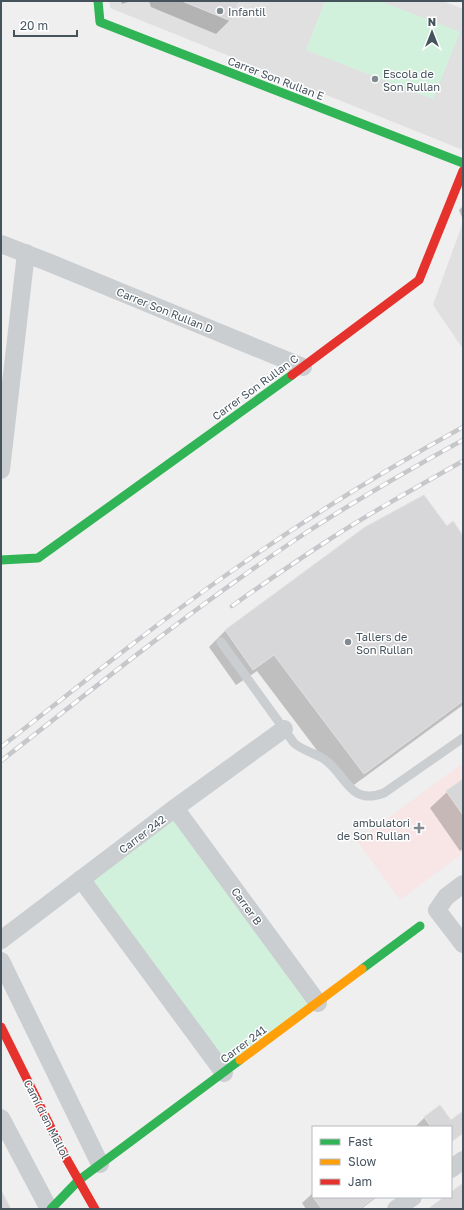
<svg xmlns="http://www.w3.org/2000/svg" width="464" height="1210" viewBox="0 0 464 1210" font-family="'Golos Text',sans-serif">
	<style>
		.education { fill: #e1e0e1 }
		.medical { fill: #f7e6e5 }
		.green { fill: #d2f1dd }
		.shadow { fill: #0003 }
		.building { fill: #d7d7d9; stroke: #e1e1e2 }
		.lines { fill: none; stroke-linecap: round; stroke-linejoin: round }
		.lane { stroke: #cbced1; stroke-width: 9 }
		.street { stroke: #cbced1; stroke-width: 18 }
		.fast { stroke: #30b455; stroke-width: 9 }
		.slow { stroke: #ff9f0a; stroke-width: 9 }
		.jam { stroke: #e5322d; stroke-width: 9 }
		.rail-casing { stroke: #c5c7ca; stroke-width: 4.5 }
		.rail { stroke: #fff; stroke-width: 3; stroke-dasharray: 9; stroke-linecap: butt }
		.poi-dot { fill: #818a90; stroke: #fff; stroke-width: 1.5 }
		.labels { text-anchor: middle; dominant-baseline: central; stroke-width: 3; stroke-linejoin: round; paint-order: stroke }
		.poi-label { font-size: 11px; fill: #45535d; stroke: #fff; text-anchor: start }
		.street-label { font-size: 11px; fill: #45535d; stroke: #fff }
	</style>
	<rect width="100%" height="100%" fill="#f0efef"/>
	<!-- education -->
	<g class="education">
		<polygon points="109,1 443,1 463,9 463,150 110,8"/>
		<polygon points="463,222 463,349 433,305"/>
	</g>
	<!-- medical -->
	<polygon class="medical" points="463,763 463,853 400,900 357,841"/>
	<!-- green -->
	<g class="green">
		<polygon points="325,1 380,1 460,32 433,99 306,50"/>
		<polygon points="175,808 318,1003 224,1073 81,880"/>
	</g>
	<!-- shadow -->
	<g class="shadow">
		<polygon points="121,1 131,1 122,4"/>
		<polygon points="149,1 237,1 230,20 216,34 151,7"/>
		<polygon points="463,206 463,220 459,210"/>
		<polygon points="447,527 463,536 463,705 347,790 257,671 236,685 209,647 225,631 365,528"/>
		<polygon points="463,780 463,849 460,851 430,808 447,792"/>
		<polygon points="439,1106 451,1121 463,1112 463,1133 451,1142 451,1127 415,1127 424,1118"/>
		<polygon points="313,1193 313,1197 377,1197 361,1209 306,1209 302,1203"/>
	</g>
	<!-- building -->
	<g class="building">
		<polygon points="182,1 239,1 231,21"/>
		<polygon points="424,495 447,526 453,521 463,536 463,701 364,774 274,655 253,670 225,630 365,527"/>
		<polygon points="463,779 463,815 446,791"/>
		<polygon points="440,1105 451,1120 463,1111 463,1132 451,1141 451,1127 431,1127 424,1117"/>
		<polygon points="463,1183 463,1209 428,1209 444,1197 451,1197 451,1192"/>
		<polygon points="1,1190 11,1209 1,1209"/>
		<polygon points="313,1197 375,1197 359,1209 320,1209 321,1208"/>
	</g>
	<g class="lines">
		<!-- lane -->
		<path class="lane" d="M221,642L294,743C303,751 315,753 324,759C347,775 349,806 384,793L463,738"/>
		<!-- street -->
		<g class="street">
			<polyline points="1,244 50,263 303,367"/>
			<polyline points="1,470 26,253"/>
			<polyline points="175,808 318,1003"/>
			<polyline points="81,879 224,1073"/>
			<polyline points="463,884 446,897 437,910 463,944"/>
			<polyline points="1,940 175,808 284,729"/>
			<polyline points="1,961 100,1164"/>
			<polyline points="1,1118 49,1209"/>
			<polyline points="451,1169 463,1160"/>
			<polyline points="396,1209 413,1197"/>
		</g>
		<!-- fast -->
		<g class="fast">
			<polyline points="98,1 100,22 463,163"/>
			<polyline points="1,560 38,558 292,375"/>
			<polyline points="362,969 420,926"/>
			<polyline points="51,1209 79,1180 240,1060"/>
		</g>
		<!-- slow -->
		<polyline class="slow" points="240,1060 362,969"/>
		<!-- jam -->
		<g class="jam">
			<polyline points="292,375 419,280 463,171"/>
			<polyline points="1,1027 66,1158 95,1209"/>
		</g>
		<defs>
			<g id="rail">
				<path d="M232,606C263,584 295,562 327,541C371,512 417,487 463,461"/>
				<path d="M1,747C80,685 159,621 242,564C313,514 387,469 463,427"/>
				<path d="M1,761C96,686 191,610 292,542C347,505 405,472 463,440"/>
			</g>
		</defs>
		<!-- rail casing -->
		<use href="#rail" class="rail-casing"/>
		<!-- rail -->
		<use href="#rail" class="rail"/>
	</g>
	<!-- markers -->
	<g class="poi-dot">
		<circle cx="220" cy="11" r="4"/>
		<circle cx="375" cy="79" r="4"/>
		<circle cx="348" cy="642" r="4"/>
		<path d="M417 822h4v4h4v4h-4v4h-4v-4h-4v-4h4z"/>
	</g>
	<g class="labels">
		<!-- poi labels -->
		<g class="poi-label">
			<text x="228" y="11">Infantil</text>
			<text x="383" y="73">Escola de<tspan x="383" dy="13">Son Rullan</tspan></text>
			<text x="356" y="636">Tallers de<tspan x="356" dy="13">Son Rullan</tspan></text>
			<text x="410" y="822" text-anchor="end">ambulatori<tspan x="410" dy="13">de Son Rullan</tspan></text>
		</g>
		<!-- street labels -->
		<g class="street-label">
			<text transform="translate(276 78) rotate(21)">Carrer Son Rullan E</text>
			<text transform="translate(165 310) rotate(22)">Carrer Son Rullan D</text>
			<text transform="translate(255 387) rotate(-36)">Carrer Son Rullan C</text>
			<text transform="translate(142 834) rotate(-37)">Carrer 242</text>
			<text transform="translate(247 906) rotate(54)">Carrer B</text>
			<text transform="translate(243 1044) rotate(-37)">Carrer 241</text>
			<text transform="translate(47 1119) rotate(63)">Camí d'en Mallol</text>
		</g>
	</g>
	<!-- border -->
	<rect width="464" height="1210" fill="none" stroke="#45535d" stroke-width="4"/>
	<!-- legend -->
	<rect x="312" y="1126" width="140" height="72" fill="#ffffff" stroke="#b5babe"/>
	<rect x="320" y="1139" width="20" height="6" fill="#30b455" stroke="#b5babe"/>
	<text x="348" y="1146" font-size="12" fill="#45535d">Fast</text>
	<rect x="320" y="1159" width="20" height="6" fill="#ff9f0a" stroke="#b5babe"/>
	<text x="348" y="1166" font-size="12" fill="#45535d">Slow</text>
	<rect x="320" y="1179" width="20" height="6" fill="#e5322d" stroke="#b5babe"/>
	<text x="348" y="1186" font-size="12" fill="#45535d">Jam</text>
	<!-- north arrow -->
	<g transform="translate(432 32)" stroke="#ffffff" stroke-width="3" paint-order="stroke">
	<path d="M0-3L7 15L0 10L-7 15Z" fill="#45535d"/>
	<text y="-6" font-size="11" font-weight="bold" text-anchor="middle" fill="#45535d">N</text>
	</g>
	<!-- scale -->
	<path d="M14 30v6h63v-6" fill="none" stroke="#45535d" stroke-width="2"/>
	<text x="20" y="30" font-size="12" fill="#45535d" stroke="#ffffff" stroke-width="3" paint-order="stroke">20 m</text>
</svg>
